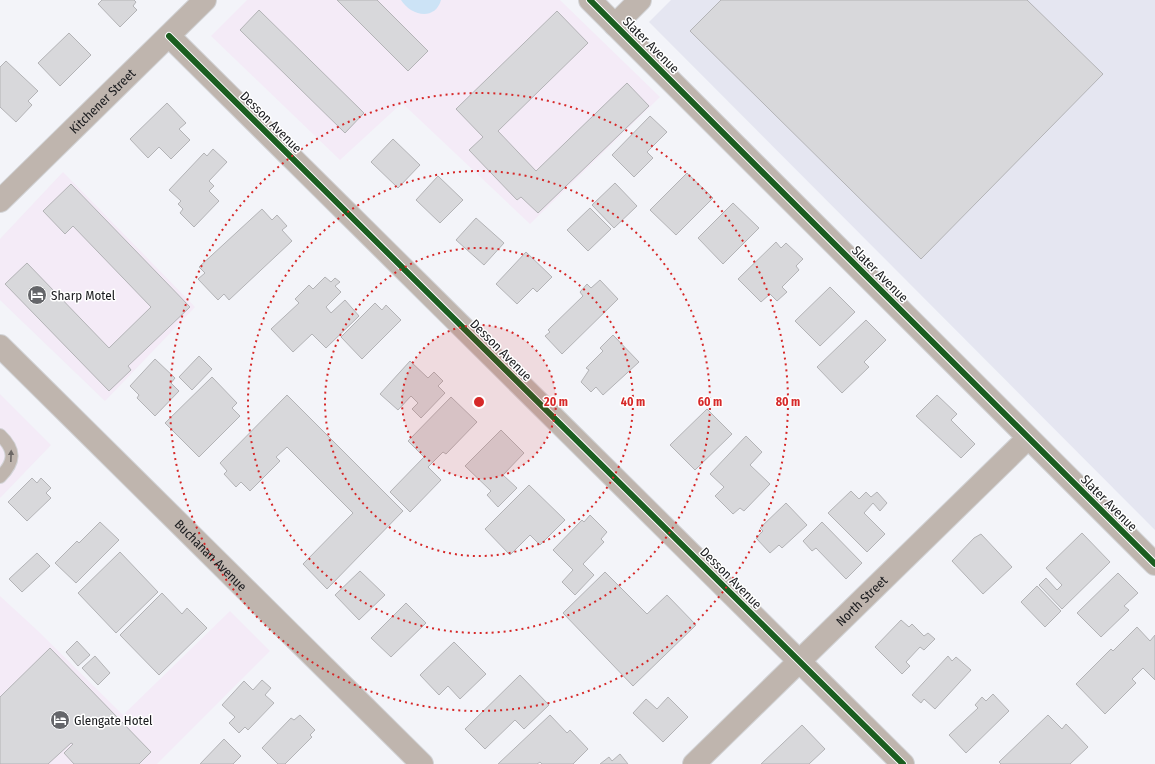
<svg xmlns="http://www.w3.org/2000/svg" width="1155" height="764" viewBox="0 0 1155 764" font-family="'Fira Sans Condensed',sans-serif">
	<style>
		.commercial { fill: #f4ebf7 }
		.built { fill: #e5e6f1 }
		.water { fill: #cce3f6 }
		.building { fill: #d8d8db; stroke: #b3b3b6 }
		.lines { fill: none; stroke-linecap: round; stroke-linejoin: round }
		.service-casing { stroke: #d1d2d5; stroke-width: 14 }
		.minor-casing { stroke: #d1d2d5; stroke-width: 24 }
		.service { stroke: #bfb5ae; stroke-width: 12 }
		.minor { stroke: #bfb5ae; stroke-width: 22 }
		.cycleway-casing { stroke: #fff; stroke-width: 8 }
		.cycleway { stroke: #1b5e20; stroke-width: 6 }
		.oneway { fill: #6c6866 }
		.ring { fill: none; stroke: #d62828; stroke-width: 2; stroke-dasharray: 2 4 }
		.labels { text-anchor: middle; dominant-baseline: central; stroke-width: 3; stroke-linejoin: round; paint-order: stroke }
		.street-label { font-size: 13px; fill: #191a1d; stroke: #fff }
		.poi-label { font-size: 13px; fill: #191a1d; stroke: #fff; text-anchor: start }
		.centre { fill: #d62828; stroke: #fff; stroke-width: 2 }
		.ring-label { font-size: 12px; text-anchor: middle; font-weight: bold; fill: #d62828; stroke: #fff; stroke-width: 3; stroke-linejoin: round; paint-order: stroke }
	</style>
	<rect width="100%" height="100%" fill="#f3f4f9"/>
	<!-- commercial -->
	<g class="commercial">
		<polygon points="247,0 560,0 660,97 530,224 402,103 340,160 211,36"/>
		<polygon points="63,172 195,307 105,401 0,300 0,239"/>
		<polygon points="0,394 51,445 0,498"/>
		<polygon points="0,596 37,630 123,715 230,611 270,651 157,764 0,764"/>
	</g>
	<!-- built -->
	<polygon class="built" points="671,0 1155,0 1155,530 649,22"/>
	<!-- water -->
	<path class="water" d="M401,0H441C435,21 411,16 401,0Z"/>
	<!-- building -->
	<g class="building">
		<polygon points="102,0 134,0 136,2 133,6 137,10 120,27 98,4"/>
		<polygon points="337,0 377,0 428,51 408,71"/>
		<polygon points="721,0 1027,0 1103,74 921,259 690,31"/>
		<polygon points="259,10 364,113 345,133 240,30"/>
		<polygon points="557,11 588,43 498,131 536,171 627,83 649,106 538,213 521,197 517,200 469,150 483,137 456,109"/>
		<polygon points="69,33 91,55 60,86 38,63"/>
		<polygon points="6,61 38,91 28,101 32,105 16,122 0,107 0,67"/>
		<polygon points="167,103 186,123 179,129 190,140 171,159 159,147 148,158 130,139"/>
		<polygon points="650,116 667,132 647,152 653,158 634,177 612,155"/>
		<polygon points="393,139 420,165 398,188 371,162"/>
		<polygon points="213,149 227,162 209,181 214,186 209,191 219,201 194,227 180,213 183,209 178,204 181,201 169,190 204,153 207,156"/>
		<polygon points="687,173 713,198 676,235 650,210"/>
		<polygon points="438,176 463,200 440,223 416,200"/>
		<polygon points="615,183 637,206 614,228 592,205"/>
		<polygon points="71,184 190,307 128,366 131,370 109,391 5,284 27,263 109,348 151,307 73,226 65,234 43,211"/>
		<polygon points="733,203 759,228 723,264 698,238"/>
		<polygon points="590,208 611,229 588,251 567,230"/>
		<polygon points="262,209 272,220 277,215 287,226 282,230 292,241 229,300 224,294 218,300 198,279 205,273 199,267"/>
		<polygon points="476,218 504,243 484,265 456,240"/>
		<polygon points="776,242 781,248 786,243 803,259 796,266 799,270 782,287 787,292 777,301 770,294 761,302 738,279"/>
		<polygon points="526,252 552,277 537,292 533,288 517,304 496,284"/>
		<polygon points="325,277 331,282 335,278 340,282 335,286 341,292 326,307 331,313 345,300 359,316 326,348 312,334 293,352 271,329 299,303 295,299 309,285 313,289"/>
		<polygon points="600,280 618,299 562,354 545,336 550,332 548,330 583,296 580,292 587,284 591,288"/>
		<polygon points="830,287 855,312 820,346 795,321"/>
		<polygon points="375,303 382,310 386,305 401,320 362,359 341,337"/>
		<polygon points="866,320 886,340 864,362 869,367 842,393 817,367"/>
		<polygon points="613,335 639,362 603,395 596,387 591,392 581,382 589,370 586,368 603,351 600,348"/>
		<polygon points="199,356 212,369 192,390 179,377"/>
		<polygon points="155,359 175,378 171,383 179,391 155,416 137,398 139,395 130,386"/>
		<polygon points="410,361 428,378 434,372 443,381 438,386 445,393 421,418 412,409 418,403 411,396 398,410 380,394"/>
		<polygon points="212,377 237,403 232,408 240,416 199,457 165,423"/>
		<polygon points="287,395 403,511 327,589 303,564 353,513 287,447 276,457 280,461 250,491 241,482 236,487 224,474 227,471 220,463"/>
		<polygon points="937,395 957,414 951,420 975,444 961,458 916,416"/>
		<polygon points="451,397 477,422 446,454 443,452 428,467 441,480 410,512 390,492 424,457 408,441"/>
		<polygon points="707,409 732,434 695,470 670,445"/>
		<polygon points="501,430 524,453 503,475 517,488 498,507 487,495 491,491 465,466"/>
		<polygon points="746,436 762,452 750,465 770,484 744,511 740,508 733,514 715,496 724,487 710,474"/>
		<polygon points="32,478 37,483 41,478 51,488 46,493 51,498 27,521 8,502"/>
		<polygon points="529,485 565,520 540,545 530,535 510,555 485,529"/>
		<polygon points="851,491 859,499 866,492 871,497 877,492 887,503 880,511 873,503 864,513 885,534 867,552 828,513"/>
		<polygon points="786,503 807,525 782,548 779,545 770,553 756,538 763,531 760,528"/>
		<polygon points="590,515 607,532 601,539 604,542 583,564 594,575 575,595 562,582 573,570 553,550 582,520 584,522"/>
		<polygon points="100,522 119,540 76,583 55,563 77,541 79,543"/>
		<polygon points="822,522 862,563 846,579 816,548 812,551 803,541"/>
		<polygon points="1082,533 1110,562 1062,609 1039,585 1046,578 1057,590 1062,585 1046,568"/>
		<polygon points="981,534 1012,567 983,594 952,561 974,538"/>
		<polygon points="120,552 158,592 116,633 78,593"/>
		<polygon points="37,553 50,566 22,592 9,579"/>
		<polygon points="360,571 385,595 359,620 335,595"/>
		<polygon points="605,572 647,614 667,595 696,625 633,686 563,613"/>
		<polygon points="1118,573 1138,593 1124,606 1129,610 1101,637 1077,613"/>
		<polygon points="1037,586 1061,611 1045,627 1021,602"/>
		<polygon points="162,593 182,614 187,608 207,628 159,675 120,635"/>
		<polygon points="406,603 426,623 391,657 371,638"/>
		<polygon points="901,620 909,627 912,624 924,636 928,633 935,639 924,650 920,647 906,662 910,666 902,674 875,647"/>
		<polygon points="1137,627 1150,641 1155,635 1155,680 1143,668 1132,679 1136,683 1105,714 1076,684 1111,649 1113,651"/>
		<polygon points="77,641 90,655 78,666 66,652"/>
		<polygon points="454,642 486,674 460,699 448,686 439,695 420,675"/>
		<polygon points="50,648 151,752 139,764 74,764 64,753 73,744 71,743 48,764 0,764 0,697"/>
		<polygon points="95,656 110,673 98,685 82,668"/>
		<polygon points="948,656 952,661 956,657 971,670 935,709 924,699 921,703 912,695"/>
		<polygon points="520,675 549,705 524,729 515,720 485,749 465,729"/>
		<polygon points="262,680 271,688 265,695 274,703 248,730 245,727 239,733 229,723 235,717 222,705 244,681 253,690"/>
		<polygon points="993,694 1009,711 966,753 949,735 978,708 975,705 982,697 986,701"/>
		<polygon points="668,697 688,717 663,742 633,713 646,699 657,709"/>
		<polygon points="300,715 315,730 310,735 312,737 285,764 278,764 262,748 291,718 294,720"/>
		<polygon points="550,715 567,733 570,730 588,749 573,764 542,764 540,762 537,764 498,764"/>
		<polygon points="1048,715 1062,729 1066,724 1088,747 1070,764 1001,764 999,762"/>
		<polygon points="802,725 825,749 809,764 761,764"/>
		<polygon points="224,739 241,756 233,764 200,764"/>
		<polygon points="620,754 628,764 600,764 609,757 612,761"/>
	</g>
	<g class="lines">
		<defs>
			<path id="service" d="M0,435C16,450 15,462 0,477"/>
			<g id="minor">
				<polyline points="590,0 1155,564"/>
				<polyline points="615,25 640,0"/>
				<polyline points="169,36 903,764"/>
				<path id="s1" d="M0,201L205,0"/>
				<path id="s2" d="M0,346L422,764"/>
				<path id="s3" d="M694,764L1028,438"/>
			</g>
		</defs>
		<!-- service casing -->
		<use href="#service" class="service-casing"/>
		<!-- minor casing -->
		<use href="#minor" class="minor-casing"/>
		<!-- service -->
		<use href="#service" class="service"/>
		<!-- minor -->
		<use href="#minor" class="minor"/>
		<defs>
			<g id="cycleway">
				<polyline points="590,0 1155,564"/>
				<polyline points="169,36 903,764"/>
			</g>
		</defs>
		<!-- cycleway casing -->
		<use href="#cycleway" class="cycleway-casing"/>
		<!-- cycleway -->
		<use href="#cycleway" class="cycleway"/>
	</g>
	<!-- one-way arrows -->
	<defs><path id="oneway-solid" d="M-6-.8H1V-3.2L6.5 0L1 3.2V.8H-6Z"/></defs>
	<use class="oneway" href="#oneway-solid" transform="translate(11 456) rotate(-88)"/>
	<!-- distance rings -->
	<circle cx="479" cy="402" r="77" fill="#d62828" fill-opacity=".12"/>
	<g class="ring">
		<circle cx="479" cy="402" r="77"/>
		<circle cx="479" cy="402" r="154"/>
		<circle cx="479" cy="402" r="231"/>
		<circle cx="479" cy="402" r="309"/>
	</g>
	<!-- icons -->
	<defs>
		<symbol id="hotel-disc" viewBox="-11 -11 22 22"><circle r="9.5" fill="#65666a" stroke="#fff"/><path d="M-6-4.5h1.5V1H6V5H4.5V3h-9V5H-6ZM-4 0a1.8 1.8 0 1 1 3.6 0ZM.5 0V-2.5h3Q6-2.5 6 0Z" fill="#fff"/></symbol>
	</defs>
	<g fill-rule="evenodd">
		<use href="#hotel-disc" x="26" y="284" width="22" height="22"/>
		<use href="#hotel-disc" x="49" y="709" width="22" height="22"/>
	</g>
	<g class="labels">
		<!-- street labels -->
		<g class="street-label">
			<text transform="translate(651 45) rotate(45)">Slater Avenue</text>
			<text stroke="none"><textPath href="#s1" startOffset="143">Kitchener Street</textPath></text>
			<text transform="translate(271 122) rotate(45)">Desson Avenue</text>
			<text transform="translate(880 274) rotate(45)">Slater Avenue</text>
			<text transform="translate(501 350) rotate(45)">Desson Avenue</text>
			<text transform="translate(1109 503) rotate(45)">Slater Avenue</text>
			<text stroke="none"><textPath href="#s2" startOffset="297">Buchanan Avenue</textPath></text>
			<text transform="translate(731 578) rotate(45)">Desson Avenue</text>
			<text stroke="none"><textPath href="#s3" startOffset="234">North Street</textPath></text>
		</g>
		<!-- poi labels -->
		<g class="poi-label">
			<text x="51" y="295">Sharp Motel</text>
			<text x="74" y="720">Glengate Hotel</text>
		</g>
	</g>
	<circle cx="479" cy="402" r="6" class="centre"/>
	<g class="ring-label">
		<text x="556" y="406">20 m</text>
		<text x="633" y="406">40 m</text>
		<text x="710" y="406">60 m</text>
		<text x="788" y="406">80 m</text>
	</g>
</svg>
